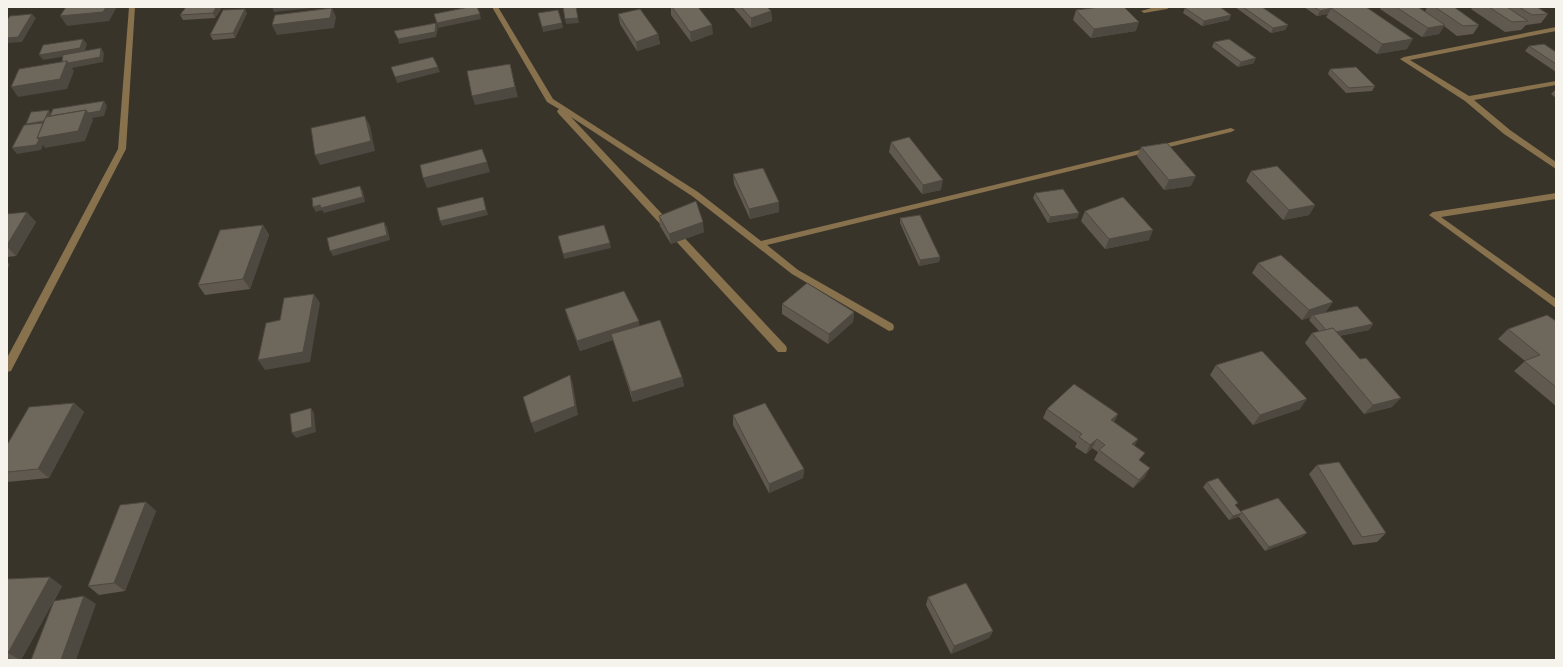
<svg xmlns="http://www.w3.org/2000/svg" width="1563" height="667" viewBox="0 0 1563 667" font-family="'Titillium Web',sans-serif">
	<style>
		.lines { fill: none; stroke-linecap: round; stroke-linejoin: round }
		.street { fill: #88714d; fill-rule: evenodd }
		.wall { fill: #5f594f }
		.shaded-wall { fill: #4d4840 }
		.building { fill: #6e675c; stroke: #4d4840 }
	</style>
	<rect width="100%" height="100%" fill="#39342a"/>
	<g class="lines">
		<!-- street -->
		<g class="street">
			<polygon points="129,7 135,7 126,149 11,371 7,372 7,358 118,149"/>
			<polygon points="492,7 498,7 553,99 698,192 761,241 1231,128 1235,130 1231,132 767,245 798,270 893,324 894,327 893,330 889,331 792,274 692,196 571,117 786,346 787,349 786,352 778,352 558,113 557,111 559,109 547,102"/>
			<polygon points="1155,7 1170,7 1167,9 1144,13 1141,11"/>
			<polygon points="1556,27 1556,31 1410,60 1469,96 1556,81 1556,85 1474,100 1510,130 1556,162 1556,169 1504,134 1465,101 1400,59 1404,57"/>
			<polygon points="1556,193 1556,199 1441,217 1556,299 1556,308 1429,215 1433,212"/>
		</g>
	</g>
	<!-- wall -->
	<g class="wall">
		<polygon points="671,7 698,7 713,34 691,42 671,15"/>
		<polygon points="733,7 767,7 771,11 772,21 751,28"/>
		<polygon points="1235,7 1262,7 1288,25 1285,30 1271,33"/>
		<polygon points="1304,7 1366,7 1407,49 1377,54 1326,17 1328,14 1317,16"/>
		<polygon points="1382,7 1418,7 1425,12 1427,7 1454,7 1479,25 1473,34 1457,36 1444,26 1439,34 1422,37 1380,9"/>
		<polygon points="1473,7 1537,7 1548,14 1541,23 1526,25 1521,30 1505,32 1471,9"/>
		<polygon points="1185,8 1231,15 1229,20 1202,26 1183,13"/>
		<polygon points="221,9 215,18 183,20 180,15"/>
		<polygon points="1076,10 1136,31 1091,38 1073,20"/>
		<polygon points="247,13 235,38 213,40 210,35"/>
		<polygon points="618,14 658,34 660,44 637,51 620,24"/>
		<polygon points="1214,42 1254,63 1238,67 1212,47"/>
		<polygon points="1529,46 1556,52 1556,72 1525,51"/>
		<polygon points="1330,69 1375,86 1372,91 1346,93 1328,74"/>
		<polygon points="1556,89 1556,98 1551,94"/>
		<polygon points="891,142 941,190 922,194 889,152"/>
		<polygon points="1141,147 1191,186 1164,190 1137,156"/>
		<polygon points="1251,171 1315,205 1309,215 1283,220 1246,181"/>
		<polygon points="733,174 779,202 779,212 750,219 734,184"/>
		<polygon points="1035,193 1079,213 1077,218 1048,223 1033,198"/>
		<polygon points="1085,211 1149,240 1105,249 1081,221"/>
		<polygon points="7,214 36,222 16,256 7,257"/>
		<polygon points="659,216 704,232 671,244 660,226"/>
		<polygon points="900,218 940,257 939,262 919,266 900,223"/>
		<polygon points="263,225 269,235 250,289 205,295 198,285"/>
		<polygon points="1258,263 1326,312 1373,324 1369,330 1339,336 1392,407 1364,414 1305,343 1312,333 1319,331 1309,320 1311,317 1302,320 1252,273"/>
		<polygon points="782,304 854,312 853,322 828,344 782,314"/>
		<polygon points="565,309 640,326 682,377 684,386 633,402 613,340 580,351 568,319"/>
		<polygon points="1556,321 1556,406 1514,371 1525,361 1498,339 1508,329"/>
		<polygon points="1216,365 1300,409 1253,425 1210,375"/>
		<polygon points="74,403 84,412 49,478 7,482 7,445"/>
		<polygon points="1047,409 1118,414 1114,422 1138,439 1134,446 1140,461 1145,477 1133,488 1094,460 1098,452 1092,448 1086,454 1075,447 1077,443 1043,418"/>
		<polygon points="733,415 804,469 803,478 769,493 733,425"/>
		<polygon points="1317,465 1386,533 1377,542 1353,545 1309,474"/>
		<polygon points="1207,482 1236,506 1241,512 1241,511 1307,533 1302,537 1265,551 1239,517 1238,517 1229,520 1203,487"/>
		<polygon points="146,502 156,511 125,591 99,595 88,586"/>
		<polygon points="7,579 62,586 54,601 96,604 53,602 21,660 7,660"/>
		<polygon points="928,597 993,631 989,638 951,654 926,605"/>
	</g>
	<!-- shaded-wall -->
	<g class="shaded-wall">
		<polygon points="106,7 117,7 109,21 67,26 60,16"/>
		<polygon points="216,7 220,7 221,9 215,18 213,13"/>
		<polygon points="272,7 321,7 274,12"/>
		<polygon points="576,7 579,23 566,24 565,19"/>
		<polygon points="332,8 336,17 334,28 277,35 272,25"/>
		<polygon points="245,9 247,13 235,38 233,33"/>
		<polygon points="1331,9 1328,14 1317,16 1320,11"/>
		<polygon points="771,11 772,21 751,28 751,18"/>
		<polygon points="32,14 36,18 22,42 7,43 7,38"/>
		<polygon points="480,14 481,19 438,28 437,23"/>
		<polygon points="1231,15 1229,20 1202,26 1204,21"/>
		<polygon points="1139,22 1136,31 1091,38 1094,29"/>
		<polygon points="436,23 438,28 436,37 399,44 398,39"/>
		<polygon points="562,23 563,28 543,32 542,27"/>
		<polygon points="712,25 713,34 691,42 690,32"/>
		<polygon points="1288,25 1285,30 1271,33 1273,28"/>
		<polygon points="1445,25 1439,34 1422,37 1428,28"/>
		<polygon points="658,34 660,44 637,51 636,42"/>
		<polygon points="83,39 87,44 84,53 43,60 39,55"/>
		<polygon points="1413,39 1407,49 1377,54 1382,44"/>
		<polygon points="101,48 104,53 103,62 72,68 74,71 67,89 18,97 11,87 67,61"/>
		<polygon points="1256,58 1254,63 1238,67 1241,62"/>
		<polygon points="510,64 518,97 475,105 472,96"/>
		<polygon points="438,67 440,72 397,83 395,77"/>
		<polygon points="104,101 107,106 104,116 92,118 93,120 85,141 45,148 43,145 41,150 17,154 12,148 30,129 26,124 49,110 52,115 86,110"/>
		<polygon points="365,116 370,126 375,151 320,165 315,155"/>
		<polygon points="487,162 490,172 427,188 423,178"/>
		<polygon points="1196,176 1191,186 1164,190 1169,180"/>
		<polygon points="943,180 941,190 922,194 923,185"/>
		<polygon points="360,186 363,191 365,202 324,213 322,210 316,212 313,207"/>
		<polygon points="483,197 488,215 442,226 440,221"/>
		<polygon points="779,202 779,212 750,219 749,209"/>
		<polygon points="1315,205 1309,215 1283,220 1289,210"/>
		<polygon points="27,212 36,222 16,256 7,247 7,245"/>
		<polygon points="1079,213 1077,218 1048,223 1050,217"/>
		<polygon points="384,222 387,227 390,240 333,256 330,251"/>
		<polygon points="703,222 704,232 671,244 669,234"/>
		<polygon points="263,225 269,235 250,289 243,279"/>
		<polygon points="1153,230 1149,240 1105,249 1109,239"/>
		<polygon points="610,243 611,248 564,259 563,254"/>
		<polygon points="940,257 939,262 919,266 920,260"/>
		<polygon points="7,261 10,265 7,269"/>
		<polygon points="314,294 320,303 310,362 265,370 258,360"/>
		<polygon points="1333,302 1326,312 1313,315 1311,317 1302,320 1309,310"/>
		<polygon points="854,312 853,322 828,344 829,334"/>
		<polygon points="639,321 640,331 611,334 613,340 580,351 577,341"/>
		<polygon points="1373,324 1369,330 1326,338 1329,333"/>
		<polygon points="570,375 573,385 578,415 535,433 531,423"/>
		<polygon points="682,377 684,386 633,402 631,392"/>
		<polygon points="1401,398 1392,407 1364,414 1373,405"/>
		<polygon points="1307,399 1300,409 1253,425 1260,415"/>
		<polygon points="74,403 84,412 49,478 38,469"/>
		<polygon points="311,408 314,413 316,432 296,438 292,433"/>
		<polygon points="1118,414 1113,423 1111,420"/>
		<polygon points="1097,439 1092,448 1086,454 1090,445"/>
		<polygon points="1138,439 1133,448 1132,444"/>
		<polygon points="1150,468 1145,477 1133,488 1139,480"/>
		<polygon points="804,469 803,478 769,493 769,484"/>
		<polygon points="146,502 156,511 125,591 114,583"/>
		<polygon points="1242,513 1238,517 1229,520 1233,516"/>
		<polygon points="1307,533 1302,537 1265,551 1269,547"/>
		<polygon points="50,577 62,586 21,660 20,660 8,653"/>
		<polygon points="84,596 96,604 76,660 61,660"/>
		<polygon points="993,631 989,638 951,654 954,646"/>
	</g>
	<!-- building -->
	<g class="building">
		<polygon points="66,7 106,7 103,12 60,16"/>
		<polygon points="186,7 216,7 213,13 180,15"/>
		<polygon points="469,7 477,7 480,14 437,23 434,14"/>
		<polygon points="563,7 576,7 578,18 565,19"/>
		<polygon points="672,7 698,7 712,25 690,32"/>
		<polygon points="741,7 767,7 771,11 751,18"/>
		<polygon points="1100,7 1124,7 1139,22 1094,29 1076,10"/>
		<polygon points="1189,7 1220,7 1231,15 1204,21 1185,8"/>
		<polygon points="1243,7 1262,7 1288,25 1273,28"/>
		<polygon points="1314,7 1336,7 1320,11"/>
		<polygon points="1337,7 1366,7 1413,39 1382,44 1331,8"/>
		<polygon points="1396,7 1418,7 1445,25 1428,28"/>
		<polygon points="1435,7 1454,7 1479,25 1463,26"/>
		<polygon points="1489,7 1507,7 1528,21 1512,22"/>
		<polygon points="1519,7 1537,7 1548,14 1532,15"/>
		<polygon points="332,8 330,18 272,25 275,15"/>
		<polygon points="245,9 233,33 210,35 223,10"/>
		<polygon points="640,9 658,34 636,42 618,14"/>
		<polygon points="558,10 562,23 542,27 538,13"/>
		<polygon points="32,14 18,37 7,38 7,20 10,16"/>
		<polygon points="436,23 435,32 398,39 394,31"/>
		<polygon points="83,39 80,48 39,55 43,45"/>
		<polygon points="1229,39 1256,58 1241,62 1214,42"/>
		<polygon points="1544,44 1556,52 1556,64 1529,46"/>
		<polygon points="101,48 100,57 68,63 67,61 62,62 63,55"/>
		<polygon points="433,57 438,67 395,77 391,67"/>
		<polygon points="67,61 60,79 11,87 19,69"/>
		<polygon points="510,64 515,87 472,96 467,71"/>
		<polygon points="1356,67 1375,86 1349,88 1330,69"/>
		<polygon points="104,101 100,111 88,113 86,110 50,116 53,109"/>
		<polygon points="49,110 44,121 26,124 31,112"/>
		<polygon points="86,110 78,131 37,138 46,117"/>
		<polygon points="365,116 371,141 315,155 311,128"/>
		<polygon points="43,123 37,138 39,140 36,145 12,148 24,125"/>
		<polygon points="909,137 943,180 923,185 891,142"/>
		<polygon points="1167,143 1196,176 1169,180 1141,147"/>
		<polygon points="482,149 487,162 423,178 420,165"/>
		<polygon points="1277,166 1315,205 1289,210 1251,171"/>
		<polygon points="763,168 779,202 749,209 733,174"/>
		<polygon points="360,186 363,197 321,208 320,205 313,207 312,198"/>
		<polygon points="1063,189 1079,213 1050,217 1035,193"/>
		<polygon points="483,197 486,210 440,221 437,208"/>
		<polygon points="1123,197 1153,230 1109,239 1085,211"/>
		<polygon points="696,201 703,222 669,234 659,216"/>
		<polygon points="27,212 7,245 7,214"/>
		<polygon points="920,215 940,257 920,260 900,218"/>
		<polygon points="384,222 387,235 330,251 327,238"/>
		<polygon points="263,225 243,279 198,285 220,230"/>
		<polygon points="604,225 610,243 563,254 558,236"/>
		<polygon points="1281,255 1333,302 1309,310 1258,263"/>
		<polygon points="807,283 854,312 829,334 782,304"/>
		<polygon points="624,291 639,321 577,341 565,309"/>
		<polygon points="314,294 303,352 258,360 266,323 280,320 284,298"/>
		<polygon points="1357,306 1373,324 1336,332 1333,328 1326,330 1313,315"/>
		<polygon points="1547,315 1556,321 1556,387 1524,361 1540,355 1508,329"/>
		<polygon points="660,320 682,377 631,392 611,334"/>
		<polygon points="1333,328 1360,359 1366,358 1401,398 1373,405 1312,333"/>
		<polygon points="1262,351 1307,399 1260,415 1216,365"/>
		<polygon points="570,375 575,406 531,423 523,397"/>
		<polygon points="1074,384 1118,414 1111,420 1138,439 1132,444 1145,453 1139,460 1150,468 1139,480 1099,450 1105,445 1097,439 1090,445 1079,437 1082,434 1047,409"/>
		<polygon points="74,403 38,469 7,472 7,445 29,407"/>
		<polygon points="765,403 804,469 769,484 733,415"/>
		<polygon points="311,408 312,427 292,433 290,414"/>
		<polygon points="1339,462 1386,533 1362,537 1317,465"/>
		<polygon points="1218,478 1238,503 1235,505 1242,513 1233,516 1207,482"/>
		<polygon points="1278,498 1307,533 1269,547 1241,511"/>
		<polygon points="146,502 114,583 88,586 120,505"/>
		<polygon points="50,577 8,653 7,653 7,579"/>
		<polygon points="966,583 993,631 954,646 928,597"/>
		<polygon points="84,596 61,660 31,660 54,601"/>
	</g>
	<!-- border -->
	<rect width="1563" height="667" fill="none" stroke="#f6f3ec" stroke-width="16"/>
</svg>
